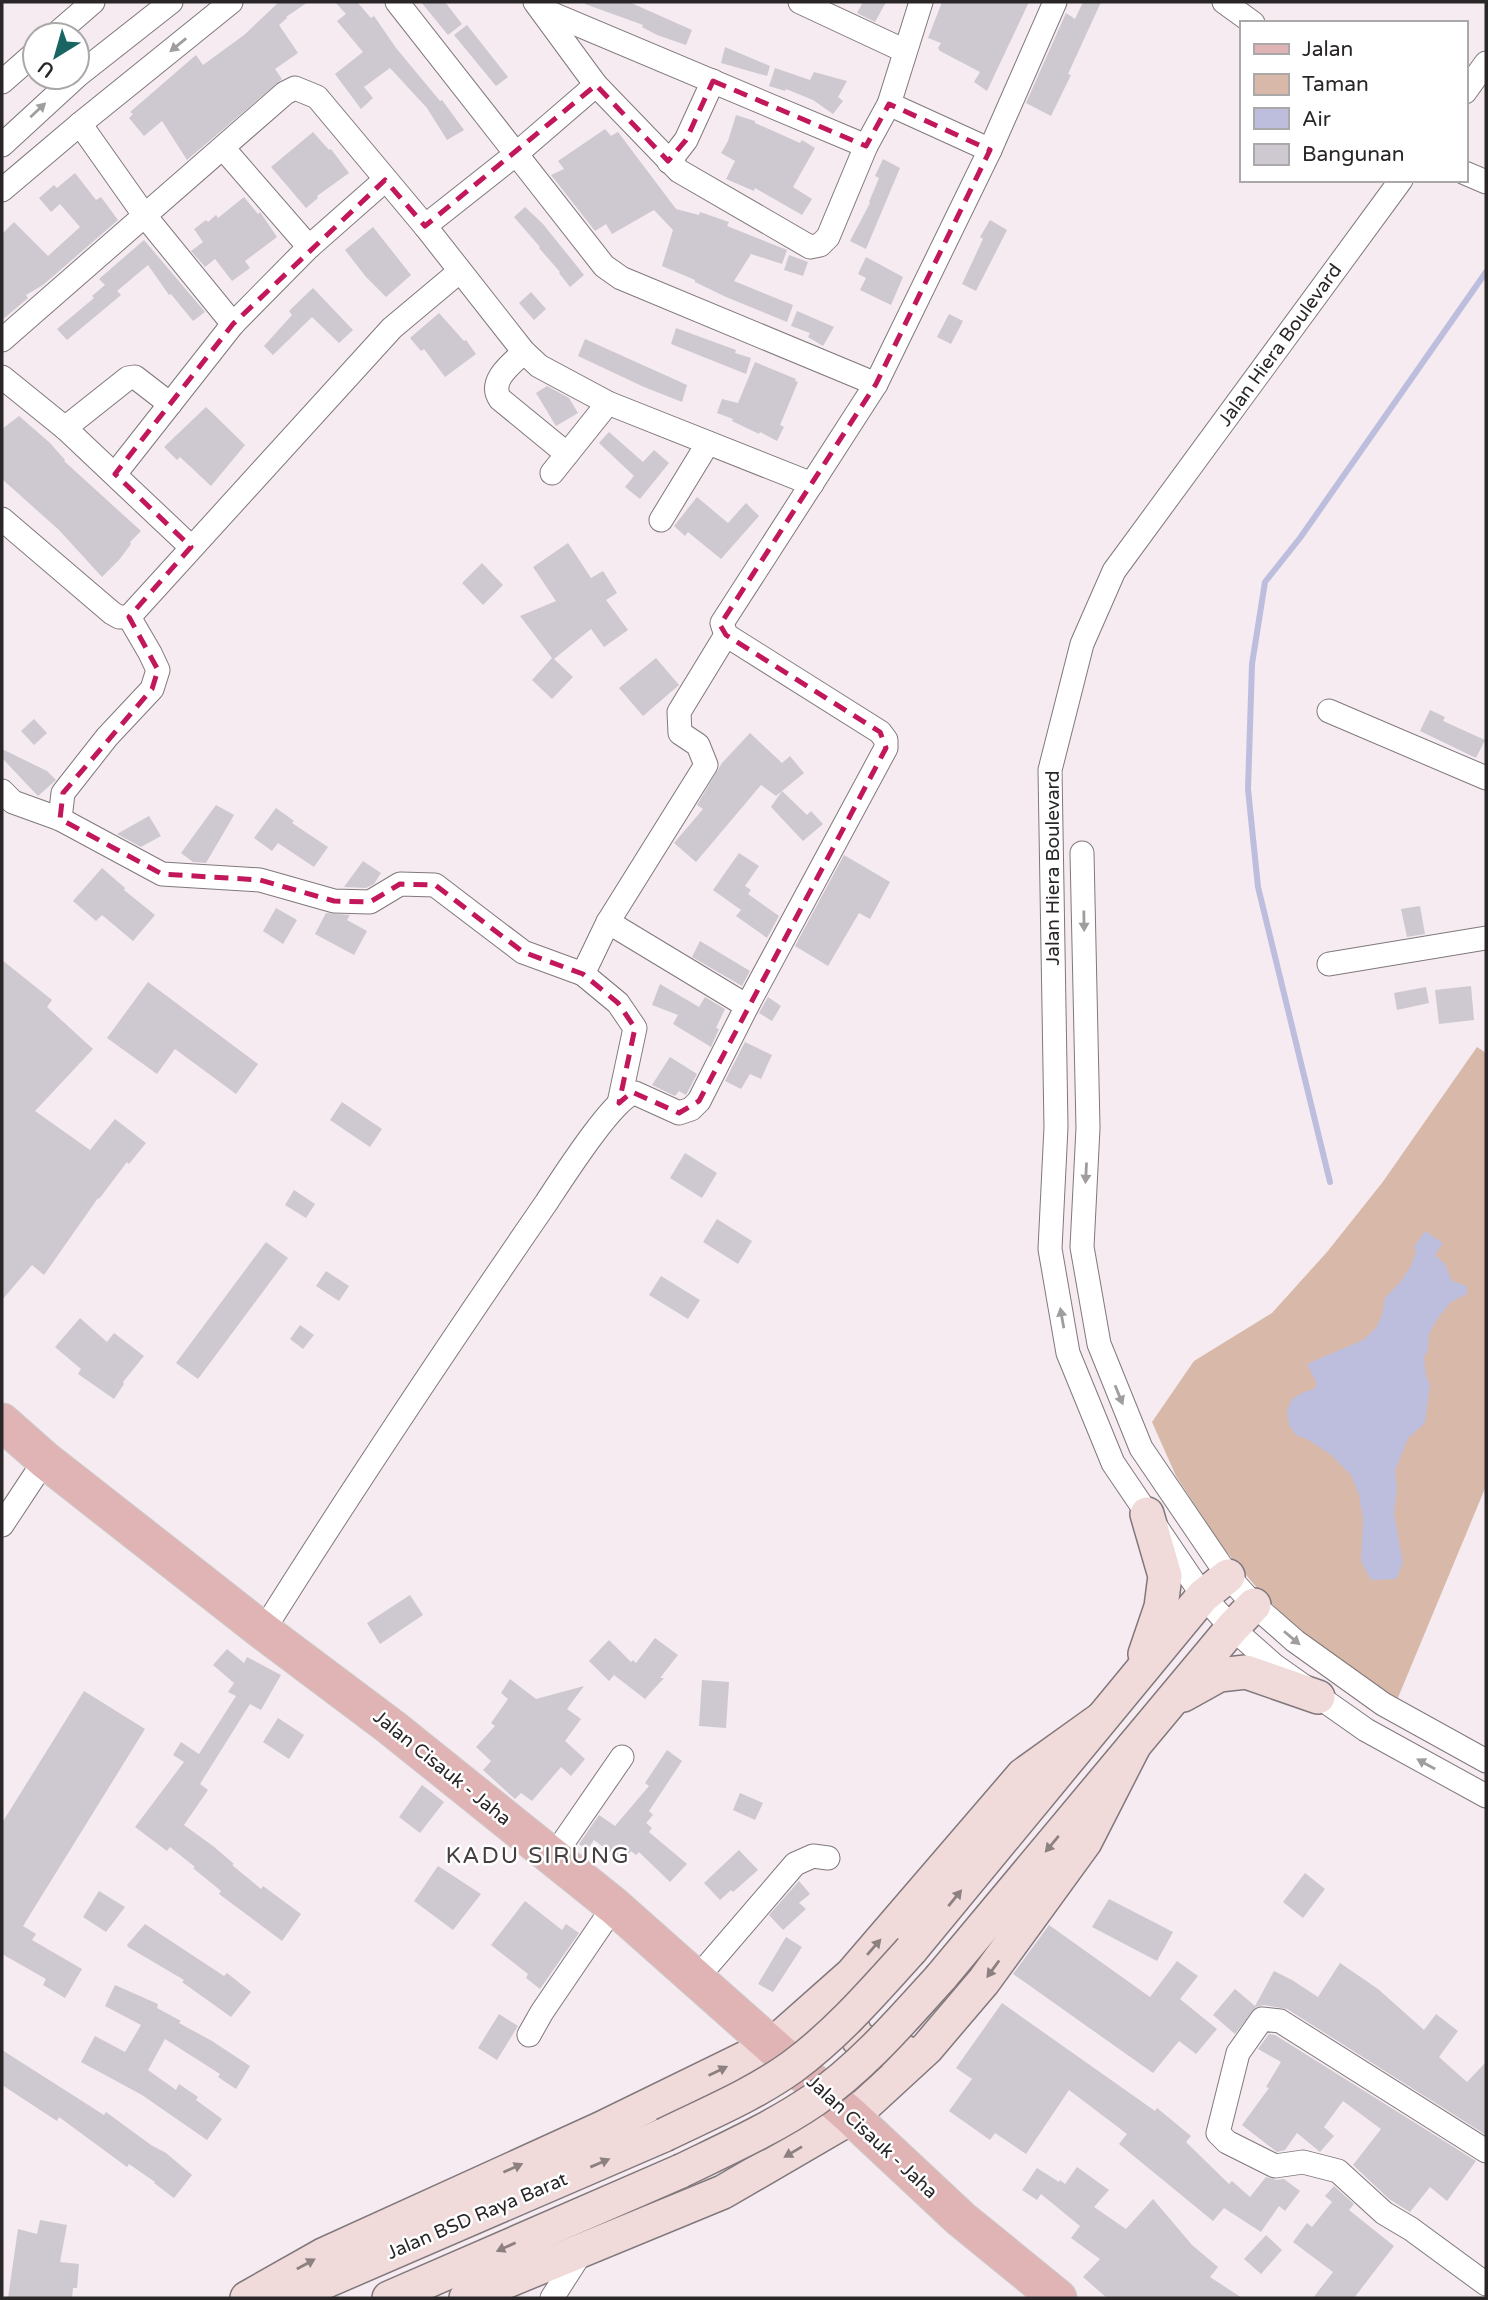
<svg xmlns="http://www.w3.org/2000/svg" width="1488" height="2300" viewBox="0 0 1488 2300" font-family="'Varela Round',sans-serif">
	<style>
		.green { fill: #d8b8a8 }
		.water { fill: #bdbedd }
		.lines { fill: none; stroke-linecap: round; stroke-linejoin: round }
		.stream { stroke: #bdbedd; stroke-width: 6 }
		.building { fill: #cec9d1 }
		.minor-casing { stroke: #80787c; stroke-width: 25 }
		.secondary-casing { stroke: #80787c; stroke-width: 36 }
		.primary-casing { stroke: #cccbcb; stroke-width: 39 }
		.minor { stroke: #fff; stroke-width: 23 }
		.secondary { stroke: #f0dada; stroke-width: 33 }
		.primary { stroke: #e0b4b5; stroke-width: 37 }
		.secondary-bridge-casing { stroke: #80787c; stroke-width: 36; stroke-linecap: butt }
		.secondary-bridge { stroke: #f0dada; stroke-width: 33 }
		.oneway { fill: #9f9d9e }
		.oneway2 { fill: #8d8081 }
		.marked { fill: none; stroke: #c2185b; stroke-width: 5; stroke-dasharray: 14 9; stroke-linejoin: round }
		.labels { text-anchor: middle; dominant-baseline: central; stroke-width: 5; stroke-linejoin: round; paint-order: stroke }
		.street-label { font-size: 19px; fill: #2a2628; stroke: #fff }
		.quarter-label { font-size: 23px; letter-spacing: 2px; fill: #453e41; stroke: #fff }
	</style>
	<rect width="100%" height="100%" fill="#f5ebf0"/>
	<!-- green -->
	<polygon class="green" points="1477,1047 1486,1053 1486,1486 1397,1700 1321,1653 1262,1594 1221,1545 1176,1476 1152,1422 1194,1361 1272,1313 1327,1252 1382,1183"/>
	<!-- water -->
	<polygon class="water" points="1425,1231 1443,1243 1435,1255 1445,1264 1452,1281 1467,1286 1467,1294 1451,1302 1438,1318 1429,1334 1428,1350 1424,1357 1426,1376 1430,1384 1425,1423 1408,1438 1395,1471 1397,1488 1394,1514 1403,1563 1396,1579 1371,1580 1361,1561 1363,1518 1359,1495 1351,1475 1331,1455 1309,1440 1296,1435 1289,1425 1287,1411 1292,1399 1304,1392 1314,1389 1317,1384 1307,1364 1363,1340 1376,1328 1382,1315 1385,1298 1401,1281 1411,1266 1416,1252 1414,1247"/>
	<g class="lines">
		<!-- stream -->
		<polyline class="stream" points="1330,1182 1258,887 1248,789 1252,664 1265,582 1300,538 1486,272"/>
	</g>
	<!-- building -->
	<g class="building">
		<polygon points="279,2 308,2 286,17 287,18 279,25 298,53 275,69 282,79 187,160 162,121 144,136 129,118 133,114 130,112 196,55 203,65 244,35"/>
		<polygon points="335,2 357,2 371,18 374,16 396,48 440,101 442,100 464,130 447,140 427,108 390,68 364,87 373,98 361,109 335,74 363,52 337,21 346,14"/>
		<polygon points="421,2 445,2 462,24 448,35"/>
		<polygon points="586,2 629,2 692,30 686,45 657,35 642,27 643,25 585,4"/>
		<polygon points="863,2 886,2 875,22 857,13"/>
		<polygon points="942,2 1029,2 987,91 974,82 980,72 940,51 938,48 941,43 928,38"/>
		<polygon points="1083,2 1101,2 1068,74 1071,75 1051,116 1026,103 1066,13 1075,19"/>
		<polygon points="467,25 508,77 496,86 454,35"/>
		<polygon points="725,47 770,66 767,76 721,63"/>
		<polygon points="775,68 810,80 814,72 847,81 838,97 843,101 833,114 813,100 786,89 785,91 769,86"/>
		<polygon points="736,115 755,121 755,123 800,143 802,140 815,148 793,187 812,199 802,215 755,188 754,191 726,179 735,161 721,153 728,141"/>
		<polygon points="605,129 611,136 618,132 676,209 699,215 700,212 729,222 727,226 787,250 782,264 751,254 734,281 793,305 787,322 726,297 695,282 695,280 662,266 673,230 654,210 612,234 606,224 595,231 551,175 564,169 558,161"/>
		<polygon points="313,132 329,150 331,149 349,173 317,196 318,198 306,208 271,167"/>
		<polygon points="883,159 900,168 866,249 850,241 870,203 869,202 879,178 875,176"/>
		<polygon points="75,173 96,200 101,197 118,220 43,285 26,295 28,298 2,320 2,234 14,222 48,256 80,227 60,204 51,212 39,198 54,185 57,188"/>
		<polygon points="244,197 258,214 260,212 277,237 245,261 250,268 232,281 215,259 205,267 191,251 203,242 194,229 206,220 208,222 216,215 218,218"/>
		<polygon points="525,207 543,224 584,275 570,287 559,273 560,272 539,248 540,247 514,217"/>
		<polygon points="990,220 1007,230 976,291 962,284 983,239 980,237"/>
		<polygon points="373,227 411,275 386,297 366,277 345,250"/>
		<polygon points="144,240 205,312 193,321 171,294 169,295 148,265 117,291 121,295 67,340 57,329 94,298 92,296 105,285 99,279"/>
		<polygon points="789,255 808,262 803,276 784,270"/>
		<polygon points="866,257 903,277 891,305 860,290 866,278 858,274"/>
		<polygon points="313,288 353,330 339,343 312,317 273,355 264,346 292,315 289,311"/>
		<polygon points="531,292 546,309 534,320 519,303"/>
		<polygon points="797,311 834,327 823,346 808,337 810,333 791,326"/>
		<polygon points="439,313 464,341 466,340 476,354 445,377 424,349 421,351 410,338"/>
		<polygon points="949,314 963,321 951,344 937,337"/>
		<polygon points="676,328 736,350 735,353 751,358 746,374 671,344"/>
		<polygon points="585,339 687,385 682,402 644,387 578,356"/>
		<polygon points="755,362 796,379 795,381 798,382 780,425 784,427 777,441 760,432 759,434 732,421 733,419 717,413 722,399 738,403"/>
		<polygon points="547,386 569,398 578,413 556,426 536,393"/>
		<polygon points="206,407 245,445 211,486 180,457 177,460 164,447"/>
		<polygon points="19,416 50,443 65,460 64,461 141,531 130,542 131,544 119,560 102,577 59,530 2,479 2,429"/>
		<polygon points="609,432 643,462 654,450 669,463 640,499 625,487 634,476 599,443"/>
		<polygon points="697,497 728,523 746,503 759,516 721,559 688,532 685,536 674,526"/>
		<polygon points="568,543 591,578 603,571 617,593 606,600 628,630 604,647 591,629 554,659 573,677 552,699 532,680 552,658 520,616 556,601 533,567"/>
		<polygon points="482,563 503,585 483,605 462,583"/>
		<polygon points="656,658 679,685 643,716 619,688"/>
		<polygon points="1430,710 1445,717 1443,721 1485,740 1476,758 1420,731"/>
		<polygon points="34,719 47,733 34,745 21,731"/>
		<polygon points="750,733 782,763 790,756 804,773 776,796 761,785 696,862 674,843 703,809 697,805 722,763"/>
		<polygon points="2,749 47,771 56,780 38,796 2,758"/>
		<polygon points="782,791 807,815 811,811 823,824 803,841 771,807"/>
		<polygon points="216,805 234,815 206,863 193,862 181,853"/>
		<polygon points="276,808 294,821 292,823 328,847 314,867 278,843 272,851 254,838"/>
		<polygon points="149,816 161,836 141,847 117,834"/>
		<polygon points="739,853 759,866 745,886 751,890 748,894 779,916 767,938 736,916 741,910 713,890"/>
		<polygon points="844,855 890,882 870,919 859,913 828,966 795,946"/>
		<polygon points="363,861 381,873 374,884 366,888 344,887"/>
		<polygon points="102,868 125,888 124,890 155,915 133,941 102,915 96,921 73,901"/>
		<polygon points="1420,906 1425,934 1407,937 1401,909"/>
		<polygon points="276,908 297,920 283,944 263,931"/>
		<polygon points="326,913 350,915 347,920 367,931 354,955 315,934"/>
		<polygon points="700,941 750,971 742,986 692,957"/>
		<polygon points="2,960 52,1000 47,1007 93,1049 35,1111 90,1150 115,1119 146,1143 129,1164 127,1162 99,1199 98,1198 44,1275 32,1265 2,1300"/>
		<polygon points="148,982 258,1064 236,1094 175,1049 157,1074 107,1038"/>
		<polygon points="660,984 699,1007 705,997 725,1009 716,1028 719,1029 711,1047 673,1024 678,1015 652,1005"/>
		<polygon points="1471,986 1474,1020 1439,1024 1435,990"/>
		<polygon points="1426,987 1429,1003 1397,1010 1394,993"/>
		<polygon points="768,997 781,1006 772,1021 759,1013"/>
		<polygon points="745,1042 772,1055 761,1079 750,1074 741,1089 725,1081"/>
		<polygon points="670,1057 697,1074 686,1095 679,1091 675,1096 652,1085"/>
		<polygon points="342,1102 382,1129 370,1147 330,1120"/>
		<polygon points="685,1153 717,1173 702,1198 670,1178"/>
		<polygon points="294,1190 315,1204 306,1218 285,1205"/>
		<polygon points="717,1219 752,1241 738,1264 703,1242"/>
		<polygon points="266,1242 288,1258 198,1379 176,1363"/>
		<polygon points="326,1271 349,1286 339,1301 316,1286"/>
		<polygon points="661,1276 700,1300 688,1319 649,1295"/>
		<polygon points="80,1318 107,1342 114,1333 144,1356 123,1382 124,1384 114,1399 78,1374 81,1369 55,1347"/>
		<polygon points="300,1325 314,1335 303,1349 290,1339"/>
		<polygon points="410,1595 423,1615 380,1644 367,1623"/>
		<polygon points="655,1638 678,1655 660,1678 664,1678 645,1699 614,1675 609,1681 589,1661 609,1640 631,1662 633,1660 636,1663"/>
		<polygon points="227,1649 244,1663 247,1657 281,1675 261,1710 250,1704 200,1784 208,1790 184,1825 213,1846 234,1864 232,1865 261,1889 263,1886 301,1914 282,1941 219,1894 221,1891 193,1868 195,1867 170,1847 167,1851 135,1827 184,1762 173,1755 181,1742 199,1754 236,1696 228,1692 234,1683 213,1665"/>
		<polygon points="510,1679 536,1699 584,1686 567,1709 581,1719 565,1741 585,1759 571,1776 561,1767 532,1801 521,1793 515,1799 483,1770 491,1761 476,1747 495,1726 491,1723 508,1699 501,1693"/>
		<polygon points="702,1680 729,1682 726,1728 699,1726"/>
		<polygon points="84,1691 145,1729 23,1926 36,1934 32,1940 82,1969 65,1998 43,1985 46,1979 2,1954 2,1823"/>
		<polygon points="278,1718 304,1735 289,1759 263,1742"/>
		<polygon points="667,1750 682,1761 649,1811 653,1815 646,1823 652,1828 649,1832 687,1864 670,1882 639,1852 636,1855 631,1851 623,1862 594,1840 587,1850 579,1844 599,1815 615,1826 649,1786 645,1783"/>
		<polygon points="422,1785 444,1802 420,1833 399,1817"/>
		<polygon points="740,1793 763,1803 755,1820 733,1810"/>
		<polygon points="739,1850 758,1870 733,1892 731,1890 720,1900 704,1883"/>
		<polygon points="438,1866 481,1894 453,1930 414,1901"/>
		<polygon points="1305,1873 1325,1889 1303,1918 1283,1902"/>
		<polygon points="799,1881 810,1894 799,1903 806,1909 783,1930 769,1915"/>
		<polygon points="99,1891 125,1907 106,1932 83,1917"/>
		<polygon points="1109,1899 1173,1932 1157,1961 1092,1927"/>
		<polygon points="525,1901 562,1930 566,1924 579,1933 540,1989 526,1978 528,1974 491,1945"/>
		<polygon points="145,1924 224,1976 227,1973 251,1992 231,2017 182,1982 184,1980 128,1947 127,1945"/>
		<polygon points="1049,1925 1150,1997 1177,1961 1198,1976 1180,1999 1217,2029 1196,2054 1179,2041 1153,2073 1013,1974"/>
		<polygon points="786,1937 802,1947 773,1992 758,1984"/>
		<polygon points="1340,1963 1378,1989 1424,2030 1436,2014 1458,2031 1439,2057 1467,2082 1486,2062 1486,2135 1287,2009 1264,2005 1256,2007 1235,2034 1213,2015 1235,1989 1255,2006 1274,1971 1292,1980 1318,1997"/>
		<polygon points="115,1985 158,2004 157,2008 181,2021 179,2023 212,2041 250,2066 236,2089 218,2077 220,2074 165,2039 148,2070 176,2090 179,2084 198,2097 196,2100 222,2119 207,2140 142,2095 81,2062 95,2036 125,2052 141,2025 105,2006"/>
		<polygon points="1002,2003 1155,2111 1157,2108 1191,2136 1186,2142 1229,2184 1232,2181 1250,2197 1266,2177 1276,2180 1284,2179 1300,2191 1285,2211 1279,2206 1261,2232 1224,2208 1213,2221 1119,2144 1127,2134 1069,2090 1026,2154 995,2133 990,2140 949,2111 972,2079 956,2068"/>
		<polygon points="499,2014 518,2026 497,2060 478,2048"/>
		<polygon points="1269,2034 1275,2035 1476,2161 1447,2201 1430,2187 1410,2212 1389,2199 1353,2165 1381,2129 1343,2101 1324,2127 1334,2136 1320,2152 1297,2133 1285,2150 1277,2152 1242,2125 1269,2088 1266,2087 1281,2062 1258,2049"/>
		<polygon points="2,2050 104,2115 106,2112 151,2145 166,2153 192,2175 174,2198 154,2183 155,2182 129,2164 127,2167 59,2117 57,2121 2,2085"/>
		<polygon points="1077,2167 1109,2190 1094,2207 1126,2229 1153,2199 1192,2245 1218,2267 1210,2277 1242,2298 1107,2298 1083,2277 1100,2259 1071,2238 1080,2226 1041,2194 1037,2200 1022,2190 1037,2168 1059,2182 1060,2180 1065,2184"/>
		<polygon points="1334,2186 1354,2204 1349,2210 1394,2246 1354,2298 1313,2298 1333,2272 1293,2242 1307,2223 1312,2227 1332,2202 1325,2196"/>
		<polygon points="40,2220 67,2225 60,2262 79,2264 77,2288 73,2288 72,2298 8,2298 18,2229 37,2234"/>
		<polygon points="1266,2235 1282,2250 1261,2274 1244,2259"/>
	</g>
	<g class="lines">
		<defs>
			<g id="minor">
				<polyline points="397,2 604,266 621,278 876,384"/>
				<polyline points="535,2 596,85 679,171 810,247 820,245 828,237 866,146 889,104 921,2"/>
				<polyline points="800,2 905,51"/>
				<polyline points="1224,2 1253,23"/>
				<polyline points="543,10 866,146"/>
				<polyline points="55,35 93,2"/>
				<polyline points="77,76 171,2"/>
				<polyline points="2,82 35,53"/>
				<polyline points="1465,92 1486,63"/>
				<polyline points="889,104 990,150"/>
				<polyline points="80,124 145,216 233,324"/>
				<polyline points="2,145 76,77"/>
				<polyline points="223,148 309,247"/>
				<polyline points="669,162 686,140 713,81"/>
				<polyline points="1465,173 1486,182"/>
				<polyline points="1401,180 1114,571 1082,644 1050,770 1056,1127 1050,1249 1068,1353 1113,1463 1203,1596 1232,1628 1275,1666 1366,1730 1486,1796"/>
				<polyline points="2,190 80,124 231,2"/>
				<polyline points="425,226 516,154 596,85"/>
				<polyline points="2,340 285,93 295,88 317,97 425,226 524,352 539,366 608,403 812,484"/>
				<path d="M524,352C511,364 488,381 500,399L567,454"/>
				<polyline points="2,377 65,428 191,547"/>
				<polyline points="65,428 128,378 135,377 170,404"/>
				<polyline points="552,473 608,403"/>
				<polyline points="115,474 233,324 309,247 385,180"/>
				<polyline points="2,519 112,613 119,617 129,617 392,328 460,271"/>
				<polyline points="661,520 708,443"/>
				<polyline points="1329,711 1486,778"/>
				<polyline points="2,791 13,802 60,819 162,874 260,880 334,901 370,902 400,884 435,885 523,952 583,974"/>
				<polyline points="60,819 63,793 107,737 152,689 158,670 150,653 129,617"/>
				<polyline points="1082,853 1088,1128 1082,1247 1099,1344 1141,1448 1228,1576 1254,1605 1295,1641 1383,1704 1486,1761"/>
				<polyline points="608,922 747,1006"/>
				<polyline points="1329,964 1486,938"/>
				<polyline points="619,1103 635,1028 618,1003 583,974 608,922 706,765 698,745 680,733 679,712 726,635"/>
				<polyline points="2,1525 45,1460"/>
				<path d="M263,1631C354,1486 449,1344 546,1203C560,1182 615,1095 635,1093L679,1113L691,1109L699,1101L747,1006L886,748V740L880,732L726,635L722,623L876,384L990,150L1055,2"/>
				<polyline points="553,1857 622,1757"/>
				<polyline points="697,1978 795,1864 813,1856 828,1858"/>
				<polyline points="529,2035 542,2012 614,1906"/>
				<polyline points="1486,2151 1280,2021 1262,2019 1238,2053 1218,2133 1227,2142 1275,2166 1303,2162 1338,2171 1384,2213 1411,2229 1486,2284"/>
				<polyline points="552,2298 584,2248"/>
			</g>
			<g id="secondary">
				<polyline points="1145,1654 1161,1607 1165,1576 1147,1514"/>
				<polyline points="1183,1695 1219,1675 1246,1672 1318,1697"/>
				<polyline points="911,1950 1203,1596 1228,1576"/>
				<polyline points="941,1977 1232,1628 1254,1605"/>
				<polyline points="848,1991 843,2009 858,2039 893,2052 903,2051"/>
				<polyline points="247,2298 323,2255 600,2129 772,2045 852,1974 1023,1775 1101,1719"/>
				<polyline points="291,2298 308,2289 664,2135"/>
				<polyline points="389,2298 681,2171"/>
				<polyline points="466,2298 723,2192 852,2117 927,2048 984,1981 1085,1842 1134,1746"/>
			</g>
			<polyline id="primary" points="2,1422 45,1460 263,1631 391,1727 614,1906 852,2117 961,2219 1058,2298"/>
		</defs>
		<!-- minor casing -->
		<use href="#minor" class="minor-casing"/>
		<!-- secondary casing -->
		<use href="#secondary" class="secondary-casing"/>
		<!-- primary casing -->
		<use href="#primary" class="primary-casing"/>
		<!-- minor -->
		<use href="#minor" class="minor"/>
		<!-- secondary -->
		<use href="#secondary" class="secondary"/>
		<!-- primary -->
		<use href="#primary" class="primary"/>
		<defs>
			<g id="secondary-bridge">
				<path d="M664,2135C707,2114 753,2095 792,2067C837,2034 874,1991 911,1950"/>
				<path d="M681,2171C726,2149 773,2128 814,2100C862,2067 902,2020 941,1977"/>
			</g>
		</defs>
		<!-- secondary-bridge casing -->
		<use href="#secondary-bridge" class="secondary-bridge-casing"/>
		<!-- secondary-bridge -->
		<use href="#secondary-bridge" class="secondary-bridge"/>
	</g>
	<!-- one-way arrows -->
	<defs><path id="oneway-solid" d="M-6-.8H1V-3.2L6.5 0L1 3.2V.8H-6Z" transform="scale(1.75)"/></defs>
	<g class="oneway">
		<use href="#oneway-solid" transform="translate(178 45) rotate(141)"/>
		<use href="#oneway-solid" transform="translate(38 110) rotate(-43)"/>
		<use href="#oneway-solid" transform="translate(1084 921) rotate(89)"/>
		<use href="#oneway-solid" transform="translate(1086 1173) rotate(93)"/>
		<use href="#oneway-solid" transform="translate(1062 1318) rotate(-100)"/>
		<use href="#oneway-solid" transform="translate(1119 1395) rotate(68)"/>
		<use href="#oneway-solid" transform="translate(1292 1638) rotate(40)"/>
		<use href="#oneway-solid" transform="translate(1426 1764) rotate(-151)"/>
	</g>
	<g class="oneway2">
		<use href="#oneway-solid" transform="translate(1052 1844) rotate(130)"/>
		<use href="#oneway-solid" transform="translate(955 1898) rotate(-51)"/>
		<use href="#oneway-solid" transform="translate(874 1947) rotate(-49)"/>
		<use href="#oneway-solid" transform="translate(993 1969) rotate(126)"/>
		<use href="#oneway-solid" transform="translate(718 2071) rotate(-26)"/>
		<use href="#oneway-solid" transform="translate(793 2152) rotate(149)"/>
		<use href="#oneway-solid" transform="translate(600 2163) rotate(-23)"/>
		<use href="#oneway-solid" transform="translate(513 2168) rotate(-24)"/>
		<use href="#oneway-solid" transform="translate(506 2247) rotate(156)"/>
		<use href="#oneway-solid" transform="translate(306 2264) rotate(-29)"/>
	</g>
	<!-- marked area -->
	<path class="marked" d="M713,81L866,146L889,104L990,150L876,384L720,625L726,635L880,732L886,748L699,1101L679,1113L632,1092L619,1103L635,1028L618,1003L583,974L523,952L435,885L400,884L370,902L334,901L260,880L162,874L60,819L63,793L152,689L158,670L129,617L191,547L115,474L233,324L385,180L425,226L596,85L668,161L686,140Z"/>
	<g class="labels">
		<!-- street labels -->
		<g class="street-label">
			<text transform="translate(1280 345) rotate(-54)">Jalan Hiera Boulevard</text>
			<text transform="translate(1053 868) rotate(-90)">Jalan Hiera Boulevard</text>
			<text transform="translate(442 1768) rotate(39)">Jalan Cisauk - Jaha</text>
			<text transform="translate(872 2137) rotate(43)">Jalan Cisauk - Jaha</text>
			<text transform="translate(477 2216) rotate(-23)">Jalan BSD Raya Barat</text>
		</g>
		<!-- quarter labels -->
		<g class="quarter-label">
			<text x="538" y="1856">KADU SIRUNG</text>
		</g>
	</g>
	<!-- border -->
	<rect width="1488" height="2300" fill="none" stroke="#2a2628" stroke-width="7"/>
	<!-- legend -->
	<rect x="1240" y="21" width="228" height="161" fill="#ffffff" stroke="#aaa8a9" stroke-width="2"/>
	<rect x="1254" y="44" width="35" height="10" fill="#e0b4b5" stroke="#aaa8a9" stroke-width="2"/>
	<text x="1302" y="56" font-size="21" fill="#2a2628">Jalan</text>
	<rect x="1254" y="74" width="35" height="21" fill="#d8b8a8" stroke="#aaa8a9" stroke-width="2"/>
	<text x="1302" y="91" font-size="21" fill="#2a2628">Taman</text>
	<rect x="1254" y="108" width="35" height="21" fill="#bdbedd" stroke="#aaa8a9" stroke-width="2"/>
	<text x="1302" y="126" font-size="21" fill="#2a2628">Air</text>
	<rect x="1254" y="144" width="35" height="21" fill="#cec9d1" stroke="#aaa8a9" stroke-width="2"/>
	<text x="1302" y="161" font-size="21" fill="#2a2628">Bangunan</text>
	<!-- north arrow -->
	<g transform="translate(56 56) rotate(217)"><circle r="33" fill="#ffffff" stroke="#aaa8a9" stroke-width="2"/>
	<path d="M0-5L12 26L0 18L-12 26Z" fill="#186562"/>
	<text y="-10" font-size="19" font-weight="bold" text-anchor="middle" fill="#2a2628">U</text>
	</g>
</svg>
